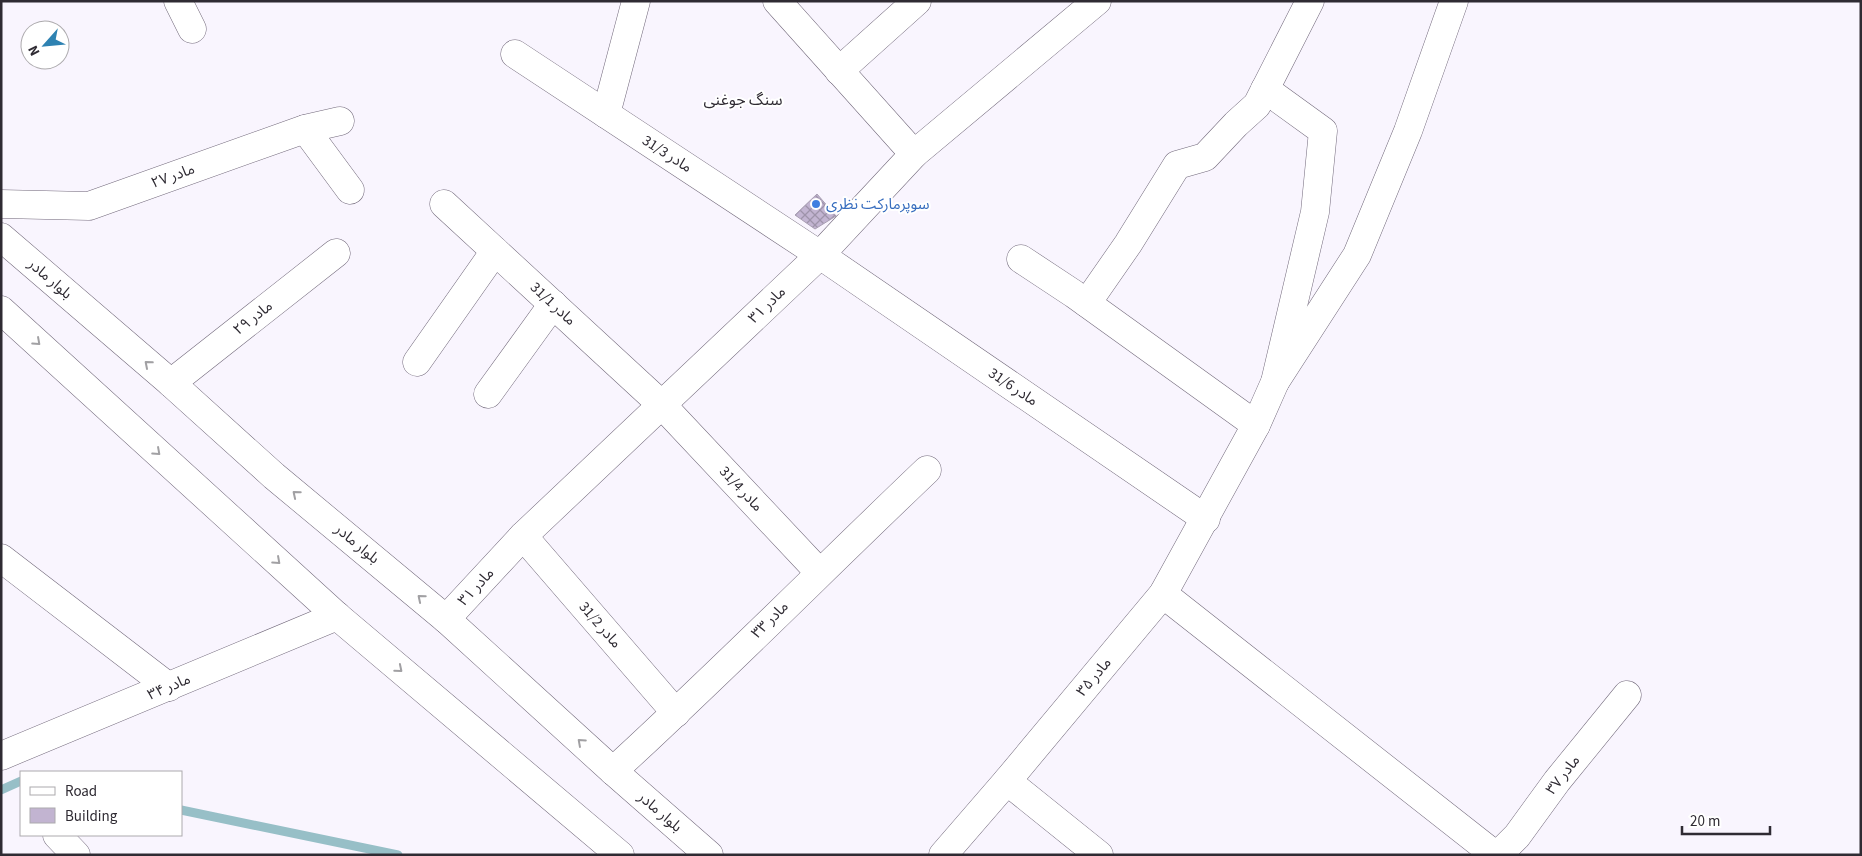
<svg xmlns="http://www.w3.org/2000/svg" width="1862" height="856" viewBox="0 0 1862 856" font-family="'Source Sans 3','Noto Sans Arabic',sans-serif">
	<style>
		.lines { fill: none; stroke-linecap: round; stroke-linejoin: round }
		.stream { stroke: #97bfc7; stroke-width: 9 }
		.building { fill: url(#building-cross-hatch); stroke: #a99fb3 }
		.minor-casing { stroke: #72697b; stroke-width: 29 }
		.primary-casing { stroke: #72697b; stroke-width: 29 }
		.minor { stroke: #fff; stroke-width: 28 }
		.primary { stroke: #fff; stroke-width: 28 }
		.oneway { stroke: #a1a0a3 }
		.shop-dot { fill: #3f7fe0; stroke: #fff; stroke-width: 2 }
		.labels { text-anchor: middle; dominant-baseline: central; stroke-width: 4; stroke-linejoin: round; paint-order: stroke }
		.street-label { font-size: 15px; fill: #2f2b33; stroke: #fff }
		.shop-label { font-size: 15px; fill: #366cbe; stroke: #fff; text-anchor: start }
		.neighbourhood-label { font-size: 16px; fill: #2f2b33; stroke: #fff }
	</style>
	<defs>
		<pattern id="building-cross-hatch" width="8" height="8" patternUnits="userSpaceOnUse" patternTransform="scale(1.25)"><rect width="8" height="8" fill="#c2b4d1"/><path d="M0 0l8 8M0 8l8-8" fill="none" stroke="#9e93aa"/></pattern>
	</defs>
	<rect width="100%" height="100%" fill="#f9f5fe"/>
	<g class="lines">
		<!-- stream -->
		<g class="stream">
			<polyline points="1,790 21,781"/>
			<polyline points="181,810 398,855"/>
		</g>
	</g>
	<!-- building -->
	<polygon class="building" points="817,194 836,216 815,229 795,215"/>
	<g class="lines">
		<defs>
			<g id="minor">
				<polyline points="178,1 192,29"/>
				<polyline points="777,1 914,154"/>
				<polyline points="515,54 820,255 1206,519"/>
				<polyline points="839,71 917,1"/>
				<polyline points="606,114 636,1"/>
				<polyline points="305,129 350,190"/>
				<polyline points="1,204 89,206 305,129 340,121"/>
				<polyline points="444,204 662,405 819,572"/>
				<polyline points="1087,303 1128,244 1177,165 1205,157 1236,124 1257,105 1310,1"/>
				<polyline points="417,362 495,251"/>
				<polyline points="1275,382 1357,255 1408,131 1454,1"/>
				<polyline points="171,383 336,253"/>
				<polyline points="488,394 553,304"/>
				<polyline points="1256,425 1275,382 1315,212 1323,131 1265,89"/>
				<polyline points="523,536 676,713"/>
				<polyline points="1,558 169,687"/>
				<polyline points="1163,594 1495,855"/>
				<polyline points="446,619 523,536 820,255 914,154 1097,1"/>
				<polyline points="1,756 337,616"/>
				<path d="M613,771C720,673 822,570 927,470"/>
				<polyline points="1007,781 1099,855"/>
				<polyline points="57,835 76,855"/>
				<polyline points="943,855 1007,781 1163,594 1256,425 1074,294 1021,259"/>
				<polyline points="1498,855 1517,836 1557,781 1627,695"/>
			</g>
			<g id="primary">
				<polyline points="1,237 171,383 274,476 446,619 613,771 709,855"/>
				<polyline points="1,310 337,616 620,855"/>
			</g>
		</defs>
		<!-- minor casing -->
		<use href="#minor" class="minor-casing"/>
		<!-- primary casing -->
		<use href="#primary" class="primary-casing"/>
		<!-- minor -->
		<use href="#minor" class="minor"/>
		<!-- primary -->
		<use href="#primary" class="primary"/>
	</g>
	<!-- one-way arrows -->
	<defs><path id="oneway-chevron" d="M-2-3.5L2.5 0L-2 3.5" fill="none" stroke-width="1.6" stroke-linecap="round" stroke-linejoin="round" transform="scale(1.25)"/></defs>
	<g class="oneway">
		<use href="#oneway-chevron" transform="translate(37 342) rotate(42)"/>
		<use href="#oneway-chevron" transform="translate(148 364) rotate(-139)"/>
		<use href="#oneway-chevron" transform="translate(157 452) rotate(42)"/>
		<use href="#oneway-chevron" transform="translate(296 494) rotate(-140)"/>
		<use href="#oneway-chevron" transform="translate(277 561) rotate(42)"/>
		<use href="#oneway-chevron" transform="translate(421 598) rotate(-140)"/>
		<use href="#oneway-chevron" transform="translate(399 669) rotate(40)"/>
		<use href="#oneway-chevron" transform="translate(581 742) rotate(-138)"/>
	</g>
	<!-- markers -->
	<circle class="shop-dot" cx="816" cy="204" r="5"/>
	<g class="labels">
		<!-- street labels -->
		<g class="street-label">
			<text transform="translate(667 154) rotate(33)">مادر 31/3</text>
			<text transform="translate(173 176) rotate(-20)">مادر ۲۷</text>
			<text transform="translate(50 279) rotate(41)">بلوار مادر</text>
			<text transform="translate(553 304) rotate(43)">مادر 31/1</text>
			<text transform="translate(767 305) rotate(-44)">مادر ۳۱</text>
			<text transform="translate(253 318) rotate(-38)">مادر ۲۹</text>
			<text transform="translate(1013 387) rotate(34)">مادر 31/6</text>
			<text transform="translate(741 489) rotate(47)">مادر 31/4</text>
			<text transform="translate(357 544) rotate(40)">بلوار مادر</text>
			<text transform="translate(476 587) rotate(-47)">مادر ۳۱</text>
			<text transform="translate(770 620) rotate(-45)">مادر ۳۳</text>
			<text transform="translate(600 625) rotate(49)">مادر 31/2</text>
			<text transform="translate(1094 677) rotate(-50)">مادر ۳۵</text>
			<text transform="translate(169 687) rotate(-23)">مادر ۳۴</text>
			<text transform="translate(1563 775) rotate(-52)">مادر ۳۷</text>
			<text transform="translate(660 812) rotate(41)">بلوار مادر</text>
		</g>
		<!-- shop labels -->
		<g class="shop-label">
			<text x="826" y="204">سوپرمارکت نظری</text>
		</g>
		<!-- neighbourhood labels -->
		<g class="neighbourhood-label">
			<text x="743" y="100">سنگ جوغنی</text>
		</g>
	</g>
	<!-- border -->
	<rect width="1862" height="856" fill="none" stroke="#2f2b33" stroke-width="5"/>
	<!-- legend -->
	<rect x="20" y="771" width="162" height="65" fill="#ffffff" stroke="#acaaad"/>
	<rect x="30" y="787" width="25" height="8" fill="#ffffff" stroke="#acaaad"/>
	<text x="65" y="796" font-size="15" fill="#2f2b33">Road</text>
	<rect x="30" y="808" width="25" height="15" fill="#c2b4d1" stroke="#acaaad"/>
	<text x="65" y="821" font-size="15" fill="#2f2b33">Building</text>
	<!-- north arrow -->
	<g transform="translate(45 45) rotate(243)"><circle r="24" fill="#ffffff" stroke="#acaaad"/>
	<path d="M0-4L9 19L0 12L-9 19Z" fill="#2e82b2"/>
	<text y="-8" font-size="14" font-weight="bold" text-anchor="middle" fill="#2f2b33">N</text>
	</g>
	<!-- scale -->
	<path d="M1682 826v8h88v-8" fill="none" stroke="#2f2b33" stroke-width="2.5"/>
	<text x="1690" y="826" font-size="15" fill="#2f2b33" stroke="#ffffff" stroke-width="4" paint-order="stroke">20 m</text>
</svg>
